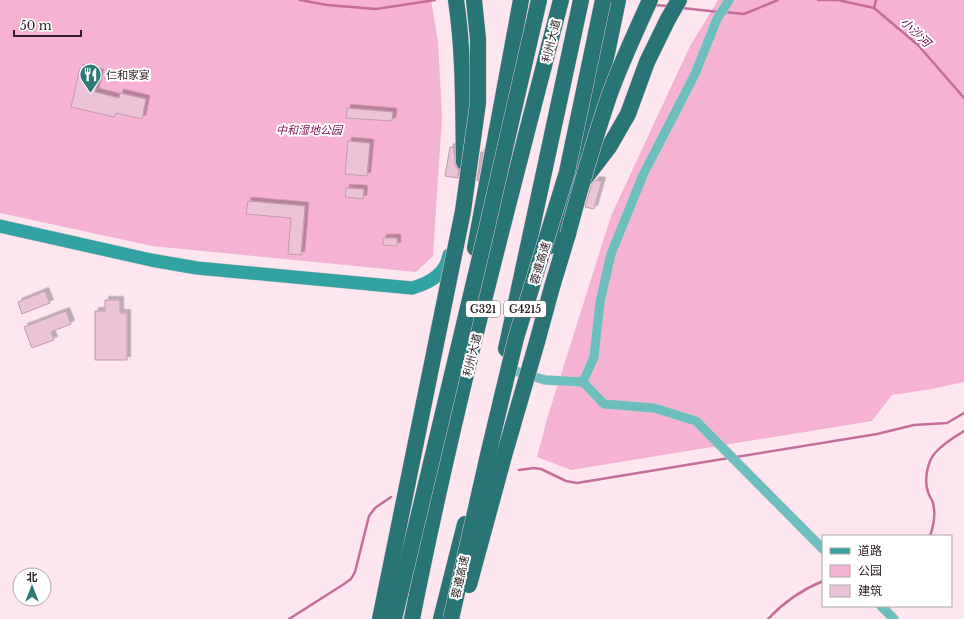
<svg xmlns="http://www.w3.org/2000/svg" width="964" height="619" viewBox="0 0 964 619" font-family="'Libre Baskerville','Noto Sans SC',serif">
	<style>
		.green { fill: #f5b2d2 }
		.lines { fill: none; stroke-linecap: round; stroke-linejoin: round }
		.stream { stroke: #c56e9c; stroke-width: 2.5 }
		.building { fill: #eac4d6; stroke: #bf9aab; filter: url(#shadow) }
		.street-casing { stroke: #d9c3cd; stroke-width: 10 }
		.secondary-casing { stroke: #d9c3cd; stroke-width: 14 }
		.highway-casing { stroke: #d9c3cd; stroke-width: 17 }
		.street { stroke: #6cbfbe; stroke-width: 9 }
		.secondary { stroke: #30a3a2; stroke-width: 13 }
		.highway { stroke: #297474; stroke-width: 16 }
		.highway-bridge-casing { stroke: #d9c3cd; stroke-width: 17; stroke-linecap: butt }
		.highway-bridge { stroke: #297474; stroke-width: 16 }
		.labels { text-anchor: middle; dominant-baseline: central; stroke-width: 4; stroke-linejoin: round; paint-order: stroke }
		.shield { fill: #fff; stroke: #6f6469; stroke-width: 1 }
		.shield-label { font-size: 10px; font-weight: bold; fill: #312229 }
		.street-label { font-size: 11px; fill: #312229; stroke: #fff }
		.poi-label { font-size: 11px; fill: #312229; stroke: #fff; text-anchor: start }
		.park-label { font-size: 11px; font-style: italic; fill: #801758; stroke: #fff }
		.water-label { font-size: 12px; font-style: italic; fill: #70004a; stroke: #fff }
	</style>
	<defs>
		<filter id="shadow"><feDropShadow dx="3.5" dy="-3.5" stdDeviation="0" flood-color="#0004"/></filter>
	</defs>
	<rect width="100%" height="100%" fill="#fee6f1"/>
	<!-- green -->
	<g class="green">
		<polygon points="0,0 431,0 438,42 442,117 433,256 416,272 152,246 0,213"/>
		<polygon points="718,0 964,0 964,382 932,389 892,395 872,421 571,470 537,457 547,419 611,216 690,46"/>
	</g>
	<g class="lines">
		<!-- stream -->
		<g class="stream">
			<polyline points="300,0 327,5 376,9 435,0"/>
			<polyline points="818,0 838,0 874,8 918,45 964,98"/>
			<polyline points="654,5 669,6"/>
			<polyline points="682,8 719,12"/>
			<polyline points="874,8 876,0"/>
			<polyline points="724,12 744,14 778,0"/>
			<polyline points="736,457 877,434 914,425 947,423 964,413"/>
			<polyline points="519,470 534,468 541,469 566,481 577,483 729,458"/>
			<path d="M930,536C934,525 936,515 933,503C932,499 929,496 928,492C924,481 927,462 935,453C943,444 954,437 964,431"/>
			<polyline points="289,619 344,584 351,579 355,572 369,516 375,508 391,497"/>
			<path d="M768,619C784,602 801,590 823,581"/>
		</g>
	</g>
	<!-- building -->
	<g class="building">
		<polygon points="80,68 100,73 95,92 119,98 120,93 146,99 142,119 116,113 114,117 71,107"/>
		<polygon points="347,108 393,112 392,121 346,118"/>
		<polygon points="348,141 370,143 367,176 345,174"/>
		<polygon points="450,147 454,148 455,163 456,167 459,170 458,178 445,176"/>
		<polygon points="481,152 483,152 478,181 477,181"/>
		<polygon points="596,180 602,181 594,209 585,207 591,186"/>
		<polygon points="346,188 364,189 363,199 345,197"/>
		<polygon points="248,201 305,206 301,255 288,254 291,218 246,214"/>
		<polygon points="383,238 397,238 397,246 383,245"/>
		<polygon points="45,291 50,303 22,314 18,302"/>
		<polygon points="105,300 120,300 120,313 127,313 127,360 95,360 95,311 105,311"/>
		<polygon points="66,311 71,324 51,332 54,340 32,348 24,327"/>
	</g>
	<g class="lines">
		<defs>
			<g id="street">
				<polyline points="505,368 545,380 583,382 604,404 654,408 696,421 823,549"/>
				<polyline points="583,382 594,357 600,302 611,254 643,175 695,74 717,19 729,0"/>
				<polyline points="881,606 894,619"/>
			</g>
			<path id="secondary" d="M0,226L151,260L197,268L412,288C430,283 446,274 449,255"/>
			<g id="highway">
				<path d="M456,0C464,53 463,108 464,162"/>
				<polyline points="582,182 609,147 628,114 647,62 668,19 679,0"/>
				<polyline points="550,246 574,192 607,53 618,0"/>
				<polyline points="475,248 521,0"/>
				<polyline points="537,342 552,287 568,234"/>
				<polyline points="506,349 581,0"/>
				<path d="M412,619C453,411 508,205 561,0"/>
				<polyline points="441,619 465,524"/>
			</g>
		</defs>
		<!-- street casing -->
		<use href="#street" class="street-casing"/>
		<!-- secondary casing -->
		<use href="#secondary" class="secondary-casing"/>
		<!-- highway casing -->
		<use href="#highway" class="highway-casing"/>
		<!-- street -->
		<use href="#street" class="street"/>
		<!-- secondary -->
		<use href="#secondary" class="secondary"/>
		<!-- highway -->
		<use href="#highway" class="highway"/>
		<defs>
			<g id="highway-bridge">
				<path d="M568,234C580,188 594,141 609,96C621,63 636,31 650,0"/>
				<polyline points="469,585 504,456 537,342"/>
				<polyline points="380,619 463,211 478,103 478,39 474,0"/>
				<polyline points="394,619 485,236 539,0"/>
				<polyline points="451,619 488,455 516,338 567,172 603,0"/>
			</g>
		</defs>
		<!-- highway-bridge casing -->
		<use href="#highway-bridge" class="highway-bridge-casing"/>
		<!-- highway-bridge -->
		<use href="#highway-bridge" class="highway-bridge"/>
	</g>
	<!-- icons -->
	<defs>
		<symbol id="restaurant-pin" viewBox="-11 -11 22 30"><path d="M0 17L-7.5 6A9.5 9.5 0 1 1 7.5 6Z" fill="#307978" stroke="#fff"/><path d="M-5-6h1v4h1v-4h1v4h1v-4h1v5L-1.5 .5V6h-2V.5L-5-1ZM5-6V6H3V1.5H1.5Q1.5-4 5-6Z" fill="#fff"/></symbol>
	</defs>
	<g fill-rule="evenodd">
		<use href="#restaurant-pin" x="78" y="62" width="25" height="34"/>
	</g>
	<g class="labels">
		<!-- shield labels -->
		<g class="shield">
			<rect x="466" y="301" width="34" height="16" rx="3"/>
			<rect x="504" y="301" width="42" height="16" rx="3"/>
		</g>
		<g class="shield-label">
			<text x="483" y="309">G321</text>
			<text x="525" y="309">G4215</text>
		</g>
		<!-- street labels -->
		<g class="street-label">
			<text transform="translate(551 41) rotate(-76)">利州大道</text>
			<text transform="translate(540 263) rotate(-73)">蓉遵高速</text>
			<text transform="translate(472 355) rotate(-76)">利州大道</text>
			<text transform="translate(460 577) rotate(-77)">蓉遵高速</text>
		</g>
		<!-- poi labels -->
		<g class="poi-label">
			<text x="106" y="75">仁和家宴</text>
		</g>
		<!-- park labels -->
		<g class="park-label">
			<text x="309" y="130">中和湿地公园</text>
		</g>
		<!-- water labels -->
		<g class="water-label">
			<text transform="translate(916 32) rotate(43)">小沙河</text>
		</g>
	</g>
	<!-- legend -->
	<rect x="822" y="535" width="130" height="72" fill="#ffffff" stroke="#ada7a9"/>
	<rect x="830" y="548" width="20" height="6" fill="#30a3a2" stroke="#ada7a9"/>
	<text x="858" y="555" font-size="12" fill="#312229">道路</text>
	<rect x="830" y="565" width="20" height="12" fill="#f5b2d2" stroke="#ada7a9"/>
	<text x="858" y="575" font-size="12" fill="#312229">公园</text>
	<rect x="830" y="585" width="20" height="12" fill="#eac4d6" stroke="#ada7a9"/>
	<text x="858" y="595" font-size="12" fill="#312229">建筑</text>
	<!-- north arrow -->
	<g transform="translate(32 587)"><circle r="19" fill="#ffffff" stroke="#ada7a9"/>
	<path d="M0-3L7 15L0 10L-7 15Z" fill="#307978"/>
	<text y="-6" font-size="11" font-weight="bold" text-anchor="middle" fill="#312229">北</text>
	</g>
	<!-- scale -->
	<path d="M14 30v6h67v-6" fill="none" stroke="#312229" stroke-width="2"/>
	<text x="20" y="30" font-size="12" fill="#312229" stroke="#ffffff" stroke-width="3" paint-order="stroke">50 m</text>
</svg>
